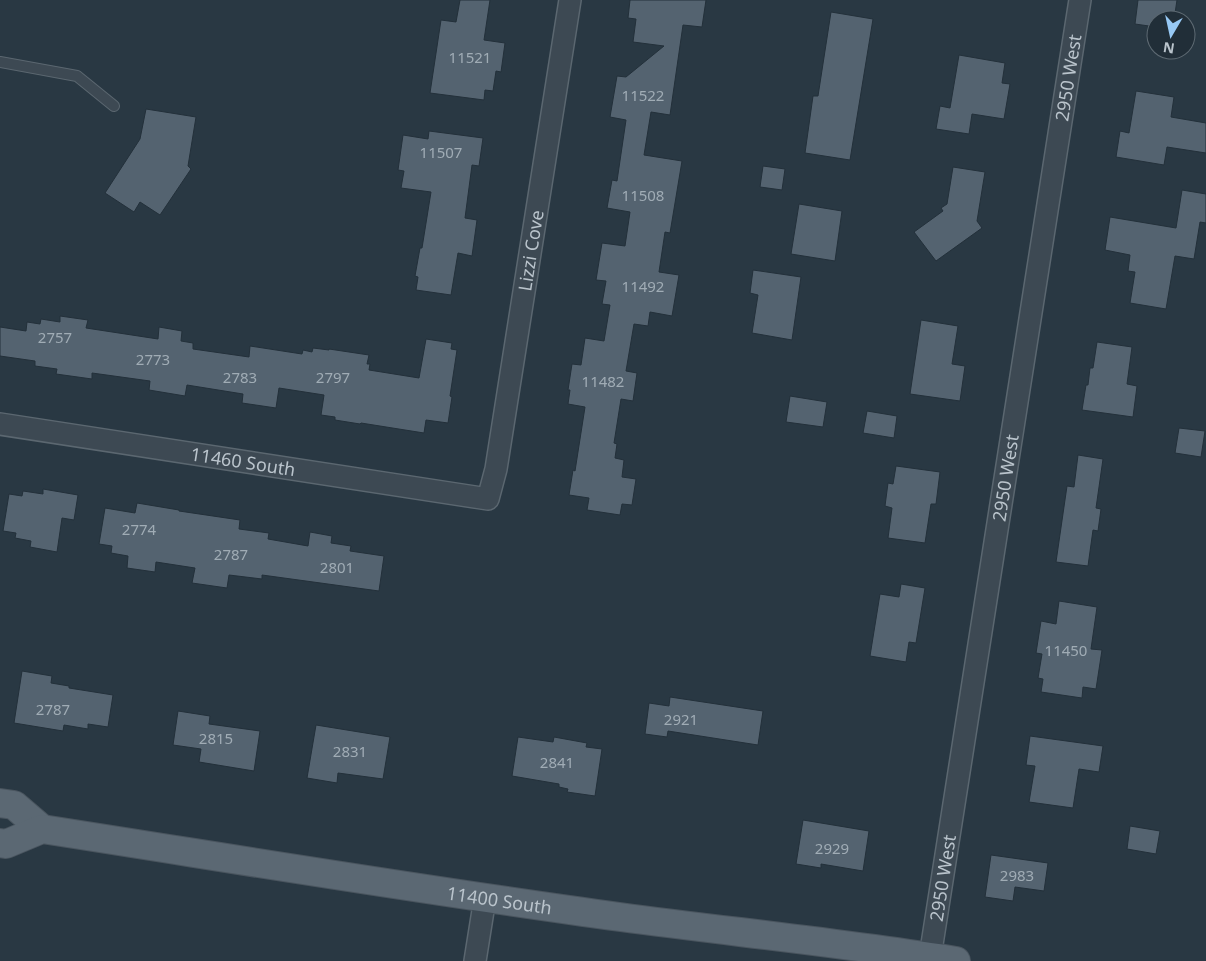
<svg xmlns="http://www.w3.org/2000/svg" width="1206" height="961" viewBox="0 0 1206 961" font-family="'Noto Sans',sans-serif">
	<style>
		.building { fill: #546370; stroke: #23303a }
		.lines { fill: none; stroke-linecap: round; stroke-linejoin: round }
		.service-casing { stroke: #5b6770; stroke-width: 12 }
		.minor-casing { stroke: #5b6770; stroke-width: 24 }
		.primary-casing { stroke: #4a555f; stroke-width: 30 }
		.service { stroke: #3d4953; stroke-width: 10 }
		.minor { stroke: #3d4953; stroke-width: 21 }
		.primary { stroke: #5b6873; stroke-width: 28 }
		.labels { text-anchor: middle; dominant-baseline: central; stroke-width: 4; stroke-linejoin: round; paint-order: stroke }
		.number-label { font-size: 15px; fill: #a0acb5 }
		.street-label { font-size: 18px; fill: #bac4cc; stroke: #212e38 }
	</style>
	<rect width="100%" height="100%" fill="#293843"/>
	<!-- building -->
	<g class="building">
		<polygon points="460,0 490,0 484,40 505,43 501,72 496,71 493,91 485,90 484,100 430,93 441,20 456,22"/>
		<polygon points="630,0 706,0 702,27 683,25 670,115 651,112 644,155 682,161 670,233 665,232 659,272 679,275 672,316 650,312 648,326 634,324 626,371 637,373 633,401 621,399 614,443 617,444 615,458 624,460 622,477 636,479 632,505 622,504 620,515 587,510 589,498 569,495 573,470 575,471 585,407 568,404 570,390 568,390 572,364 581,365 585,338 604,341 610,305 602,304 606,281 596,280 602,243 625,246 630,212 607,208 612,180 617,181 626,120 610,117 617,76 626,77 664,46 633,42 636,19 628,18"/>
		<polygon points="1138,0 1177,0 1174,20 1156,20 1156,27 1135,24"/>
		<polygon points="831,12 873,19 850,160 805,153 813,96 818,96"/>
		<polygon points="959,55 1005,63 1002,83 1010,84 1004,119 972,114 969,134 936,129 940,106 950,108"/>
		<polygon points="1136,91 1174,97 1171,117 1206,123 1206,153 1167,147 1164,165 1116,157 1120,131 1129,133"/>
		<polygon points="146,109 196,117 188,166 191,169 160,215 140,202 134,212 105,193 140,139"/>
		<polygon points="429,131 483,138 479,166 472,165 465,218 477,220 472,256 458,253 451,295 416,290 418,277 415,276 420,248 422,248 431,192 401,188 404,171 398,170 403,135 428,139"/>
		<polygon points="763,166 785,169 782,190 760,187"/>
		<polygon points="953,167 985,172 977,221 982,228 936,261 914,232 943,211 941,208 947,204"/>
		<polygon points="1182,190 1206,194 1206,223 1200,222 1194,259 1175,256 1166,309 1130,303 1135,272 1128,271 1130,255 1105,250 1110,217 1176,228"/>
		<polygon points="799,204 842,211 835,261 791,254"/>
		<polygon points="753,270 801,277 792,340 752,333 758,295 750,293"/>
		<polygon points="60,316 88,320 86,328 158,339 159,327 182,331 181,341 193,343 193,349 249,357 250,346 302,354 303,350 312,352 313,348 329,350 329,349 369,355 367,364 370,364 369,370 419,378 426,339 452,343 451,349 457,350 450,396 452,397 448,423 426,420 424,433 361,423 360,424 335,420 335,417 321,415 324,395 279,388 276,408 242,403 243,394 187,385 185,396 149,390 150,381 92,373 92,379 56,374 57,369 35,366 35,361 0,356 0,327 26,331 27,322 40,324 41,319 60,322"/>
		<polygon points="921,320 958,326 952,364 965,366 960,401 910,394"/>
		<polygon points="1097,342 1132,347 1127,384 1137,386 1133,417 1082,410 1086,385 1088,385 1090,368 1093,368"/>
		<polygon points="790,396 827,402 823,427 786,422"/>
		<polygon points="867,411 897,416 894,438 863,433"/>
		<polygon points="1179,428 1205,431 1201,457 1175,453"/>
		<polygon points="1078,455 1103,459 1096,508 1101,509 1098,531 1093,530 1088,566 1056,562 1067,486 1074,487"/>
		<polygon points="896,466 940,472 936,504 931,504 925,543 888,538 892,508 885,506 888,483 893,484"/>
		<polygon points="43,489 78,495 74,520 62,518 57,552 30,547 31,541 15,538 16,533 3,531 9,494 22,496 23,491 43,494"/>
		<polygon points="137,503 179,510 179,511 240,520 239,529 269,533 268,539 308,546 310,532 332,536 331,543 351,546 350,551 384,556 379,591 262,575 262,579 229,575 227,588 192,583 195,568 156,562 155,572 127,568 128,556 111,553 112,546 99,544 105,508 135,513"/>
		<polygon points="901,584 925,588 916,643 909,642 906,662 870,656 880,594 899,597"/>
		<polygon points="1059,601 1097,607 1091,649 1102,650 1096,689 1083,687 1082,698 1041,692 1043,679 1038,678 1042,654 1036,653 1041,621 1056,624"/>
		<polygon points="22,671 52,676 51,683 69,686 69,688 113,695 108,727 88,724 88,729 64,725 63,731 14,723"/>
		<polygon points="670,697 763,711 758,745 668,731 667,737 645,734 649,703 669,706"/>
		<polygon points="178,711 210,716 209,724 260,731 254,771 199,762 201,749 173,745"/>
		<polygon points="316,725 390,737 383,779 338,773 337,783 307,778"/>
		<polygon points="1030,736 1103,746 1099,772 1079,769 1073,808 1029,802 1035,766 1026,765"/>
		<polygon points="518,737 553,742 554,737 587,743 586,747 602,749 595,796 567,792 568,789 559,787 559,784 512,776"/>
		<polygon points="803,820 869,831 863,871 821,864 821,868 796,864"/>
		<polygon points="1130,826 1160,831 1156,854 1127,849"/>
		<polygon points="991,855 1048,863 1044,891 1015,887 1013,901 985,897"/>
	</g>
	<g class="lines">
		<defs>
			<polyline id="service" points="0,62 77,76 114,106"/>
			<g id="minor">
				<path id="s1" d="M0,424L488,499L496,469L570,0"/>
				<path id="s2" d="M930,957L1080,0"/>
				<polyline points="475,961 485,898"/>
			</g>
			<g id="primary">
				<polyline points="0,803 14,805 42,829"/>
				<path id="s3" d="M0,843L6,844L42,829C235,859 427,891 620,917C732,932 845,943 956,961"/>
			</g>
		</defs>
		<!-- service casing -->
		<use href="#service" class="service-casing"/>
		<!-- minor casing -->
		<use href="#minor" class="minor-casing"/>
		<!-- primary casing -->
		<use href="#primary" class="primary-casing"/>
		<!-- service -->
		<use href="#service" class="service"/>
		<!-- minor -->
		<use href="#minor" class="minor"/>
		<!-- primary -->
		<use href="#primary" class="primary"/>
	</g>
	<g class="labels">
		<!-- number labels -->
		<g class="number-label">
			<text x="470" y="57">11521</text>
			<text x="643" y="95">11522</text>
			<text x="441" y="152">11507</text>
			<text x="643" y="195">11508</text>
			<text x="643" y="286">11492</text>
			<text x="55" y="337">2757</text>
			<text x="153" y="359">2773</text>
			<text x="240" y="377">2783</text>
			<text x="333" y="377">2797</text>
			<text x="603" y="381">11482</text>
			<text x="139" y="529">2774</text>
			<text x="231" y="554">2787</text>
			<text x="337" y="567">2801</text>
			<text x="1066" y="650">11450</text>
			<text x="53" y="709">2787</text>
			<text x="681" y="719">2921</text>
			<text x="216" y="738">2815</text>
			<text x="350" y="751">2831</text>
			<text x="557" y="762">2841</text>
			<text x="832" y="848">2929</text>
			<text x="1017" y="875">2983</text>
		</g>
		<!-- street labels -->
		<g class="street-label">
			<text stroke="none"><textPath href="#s2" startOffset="890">2950 West</textPath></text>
			<text stroke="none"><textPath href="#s1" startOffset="746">Lizzi Cove</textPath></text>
			<text stroke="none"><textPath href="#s1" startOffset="246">11460 South</textPath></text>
			<text stroke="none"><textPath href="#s2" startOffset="485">2950 West</textPath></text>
			<text stroke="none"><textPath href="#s2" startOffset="80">2950 West</textPath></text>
			<text stroke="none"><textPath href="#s3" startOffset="508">11400 South</textPath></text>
		</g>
	</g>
	<!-- north arrow -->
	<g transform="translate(1171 35) rotate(189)"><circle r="24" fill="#212e38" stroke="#5e6a73"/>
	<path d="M0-4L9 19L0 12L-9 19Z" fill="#97c9f5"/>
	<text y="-8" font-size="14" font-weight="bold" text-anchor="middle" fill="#bac4cc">N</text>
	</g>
</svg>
